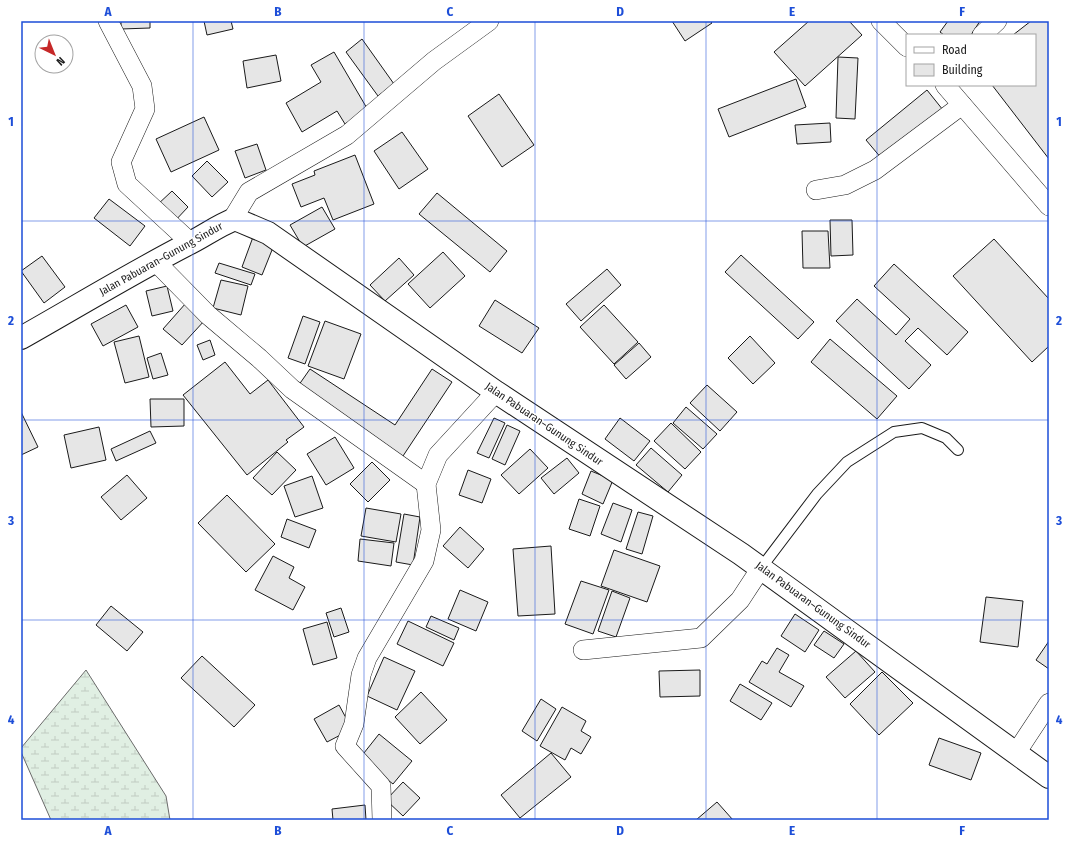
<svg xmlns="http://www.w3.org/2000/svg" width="1070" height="841" viewBox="0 0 1070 841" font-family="'Fira Sans Condensed',sans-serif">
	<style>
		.wetland { fill: url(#wetland-marsh); stroke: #6a6a6a }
		.building { fill: #e6e6e6; stroke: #1a1a1a }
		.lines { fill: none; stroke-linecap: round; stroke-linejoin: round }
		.service-casing { stroke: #1a1a1a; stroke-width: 12 }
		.minor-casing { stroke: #1a1a1a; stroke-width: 20 }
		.tertiary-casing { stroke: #1a1a1a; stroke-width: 24 }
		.service { stroke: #fff; stroke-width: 10 }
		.minor { stroke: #fff; stroke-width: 19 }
		.tertiary { stroke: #fff; stroke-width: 22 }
		.grid { fill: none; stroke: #1d4ed8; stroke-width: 1; stroke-opacity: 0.55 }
		.labels { text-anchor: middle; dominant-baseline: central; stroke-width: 3; stroke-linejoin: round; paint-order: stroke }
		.street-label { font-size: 11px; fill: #1a1a1a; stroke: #fff }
		.neatline { fill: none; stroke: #1d4ed8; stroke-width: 1.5 }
		.grid-label { font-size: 13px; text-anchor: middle; font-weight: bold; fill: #1d4ed8 }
	</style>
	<defs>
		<pattern id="wetland-marsh" width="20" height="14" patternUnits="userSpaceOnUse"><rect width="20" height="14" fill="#e0efe3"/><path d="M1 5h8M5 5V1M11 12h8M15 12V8" fill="none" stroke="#c0ccc2"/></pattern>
	</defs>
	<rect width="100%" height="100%" fill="#fff"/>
	<!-- wetland -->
	<polygon class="wetland" points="86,670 166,796 170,820 51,820 21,752 21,748"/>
	<!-- building -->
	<g class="building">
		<polygon points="121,21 150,21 150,28 121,29"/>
		<polygon points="204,21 231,21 233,29 207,35"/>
		<polygon points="672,21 710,21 712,23 685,41"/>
		<polygon points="809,21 849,21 862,35 805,86 774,52"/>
		<polygon points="948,21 980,21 971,35 944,35 940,32"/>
		<polygon points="1031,21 1049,21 1049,159 992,85 1035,85 1035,35 1013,35"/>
		<polygon points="362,39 394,84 378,96 346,52"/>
		<polygon points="334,52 368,110 345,124 337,111 302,132 286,103 321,82 311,65"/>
		<polygon points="276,55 281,81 247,88 243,61"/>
		<polygon points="838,57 858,58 855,119 836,118"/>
		<polygon points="796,79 806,107 729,137 718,109"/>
		<polygon points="927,90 943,110 882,159 866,140"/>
		<polygon points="499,94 534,145 502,167 468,116"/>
		<polygon points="204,117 219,150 171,172 156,139"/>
		<polygon points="830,123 831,142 797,144 795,125"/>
		<polygon points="402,132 428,169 399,189 374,151"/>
		<polygon points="257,144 266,170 245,178 235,151"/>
		<polygon points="355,155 374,204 333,220 324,198 301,207 292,184 315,175 314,171"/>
		<polygon points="207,161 228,182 212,197 192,176"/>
		<polygon points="172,191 188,207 173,223 156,206"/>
		<polygon points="437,193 507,251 490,272 419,214"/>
		<polygon points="109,199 145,226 130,246 94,218"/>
		<polygon points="322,207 335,229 303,247 290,225"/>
		<polygon points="830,220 852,220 853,255 831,256"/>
		<polygon points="802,231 828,231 830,268 803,268"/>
		<polygon points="253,237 274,245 262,275 242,267"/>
		<polygon points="994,239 1049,299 1049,346 1032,362 953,276"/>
		<polygon points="443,252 465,276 430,308 408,284"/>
		<polygon points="741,255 814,322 798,339 725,272"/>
		<polygon points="42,256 65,287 44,303 21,271"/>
		<polygon points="399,258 414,275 385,301 370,285"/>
		<polygon points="219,263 255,274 251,285 215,273"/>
		<polygon points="894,264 968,332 947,355 918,328 905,341 931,365 909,389 836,321 857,299 896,335 910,319 874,286"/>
		<polygon points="607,269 621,285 581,321 566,304"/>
		<polygon points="221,280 248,286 241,315 213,308"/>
		<polygon points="167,286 173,311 152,316 146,291"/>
		<polygon points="495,300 539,328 522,353 479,326"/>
		<polygon points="186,303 205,320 182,345 163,329"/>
		<polygon points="126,305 138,327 103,346 91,324"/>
		<polygon points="604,305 638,342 614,364 580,327"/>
		<polygon points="303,316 320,322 305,364 288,358"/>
		<polygon points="325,321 361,334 344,379 308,366"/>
		<polygon points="139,336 149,377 125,383 114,342"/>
		<polygon points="750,336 775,363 753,384 728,358"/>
		<polygon points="830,339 897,396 877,419 811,362"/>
		<polygon points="210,340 215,355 203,360 197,345"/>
		<polygon points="639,343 651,357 626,379 614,365"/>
		<polygon points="161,353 168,375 153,379 147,358"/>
		<polygon points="225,362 250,394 268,380 304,427 286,440 288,442 247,475 183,395"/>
		<polygon points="310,369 395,425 432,369 452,382 401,459 296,389"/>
		<polygon points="707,385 737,412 720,431 690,403"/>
		<polygon points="150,399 184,399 184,426 151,427"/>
		<polygon points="686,407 717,434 703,449 673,423"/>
		<polygon points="21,412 38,447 21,455"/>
		<polygon points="494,418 505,423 489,458 477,453"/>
		<polygon points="620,418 650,441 634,461 605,439"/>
		<polygon points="671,423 701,452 685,469 654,441"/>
		<polygon points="507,425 520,431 505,465 492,459"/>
		<polygon points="99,427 106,460 71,468 64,435"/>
		<polygon points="150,431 156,443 116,461 111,449"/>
		<polygon points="335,437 354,468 326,485 307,454"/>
		<polygon points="651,448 682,475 668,492 636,465"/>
		<polygon points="530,449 548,468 519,494 501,475"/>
		<polygon points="277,452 296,470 272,495 253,478"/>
		<polygon points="567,458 579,473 554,494 541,478"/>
		<polygon points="372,462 390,480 368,502 350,484"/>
		<polygon points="468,470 491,479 482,503 459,495"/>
		<polygon points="591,471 613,480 603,504 582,494"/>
		<polygon points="127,475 147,498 121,520 101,497"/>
		<polygon points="312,476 323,508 295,517 284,486"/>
		<polygon points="227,495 275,544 246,572 198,523"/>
		<polygon points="579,499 600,506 590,536 569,529"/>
		<polygon points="613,503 632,510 621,542 601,534"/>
		<polygon points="366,508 401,514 396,542 361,536"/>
		<polygon points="638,512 653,516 642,554 626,549"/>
		<polygon points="404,514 420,517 413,565 396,562"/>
		<polygon points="287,519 316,530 309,548 281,537"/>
		<polygon points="460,527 484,549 468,568 443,546"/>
		<polygon points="360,539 394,543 391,566 358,561"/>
		<polygon points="551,546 555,614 518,616 513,549"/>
		<polygon points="614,550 660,566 647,602 601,586"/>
		<polygon points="273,556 294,567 289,578 305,587 293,610 255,590"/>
		<polygon points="581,581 609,590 593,634 565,624"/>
		<polygon points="460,590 488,602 476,631 448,619"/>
		<polygon points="612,591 630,598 616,637 598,631"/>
		<polygon points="986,597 1023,601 1018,647 980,642"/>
		<polygon points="111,606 143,632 127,651 96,625"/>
		<polygon points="341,608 349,632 334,637 326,613"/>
		<polygon points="795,614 819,630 805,652 781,636"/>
		<polygon points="431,616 459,628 454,640 426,627"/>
		<polygon points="408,621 454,643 443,666 397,644"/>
		<polygon points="327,622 337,658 313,665 303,629"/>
		<polygon points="824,631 844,644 834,658 814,645"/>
		<polygon points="1049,641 1049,669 1036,660"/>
		<polygon points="777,648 789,655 779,672 804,686 791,707 749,682 762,661 767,664"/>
		<polygon points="856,651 875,672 845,698 826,677"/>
		<polygon points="202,656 255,705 234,727 181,678"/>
		<polygon points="384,657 415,671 397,710 367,696"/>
		<polygon points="700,670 700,696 660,697 659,671"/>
		<polygon points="882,672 913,703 879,735 850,704"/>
		<polygon points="740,684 772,703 761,720 730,701"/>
		<polygon points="421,692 447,720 420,744 395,717"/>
		<polygon points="541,699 556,709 537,741 522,731"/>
		<polygon points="339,705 352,729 327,742 314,719"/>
		<polygon points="562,707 586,721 581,731 591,737 581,754 571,748 565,760 540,746"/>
		<polygon points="379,734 412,761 393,784 360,758"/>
		<polygon points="939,738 981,753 971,780 929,765"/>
		<polygon points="551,753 571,777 520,818 501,795"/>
		<polygon points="403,782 420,798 403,816 386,800"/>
		<polygon points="717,802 733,820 696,820"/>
		<polygon points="365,805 366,820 333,820 332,809"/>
	</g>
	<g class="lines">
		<defs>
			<polyline id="service" points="761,568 817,494 847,462 894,432 922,428 946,438 958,450"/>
			<g id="minor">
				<polyline points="108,21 142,86 145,109 121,162 127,184 191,243"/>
				<polyline points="881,21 907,47"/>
				<polyline points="982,35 997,21"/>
				<polyline points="945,85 1049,206"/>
				<polyline points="816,190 845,185 875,170 962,105"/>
				<polyline points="235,219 235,215 249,192 347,135 434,61 489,21"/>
				<polyline points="155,261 208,315 259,358 292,389 426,484"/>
				<polyline points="583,650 701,638 740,600 761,568"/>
				<polyline points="1016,753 1049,703"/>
				<polyline points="382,820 381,786 345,746 354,724 361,675 367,658 424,561 431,530 426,484 438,455 496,392"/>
			</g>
			<path id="tertiary" d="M21,338C76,307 130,274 186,245C203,237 217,226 235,219L268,233L496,392L741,554L1049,777"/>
		</defs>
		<!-- service casing -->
		<use href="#service" class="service-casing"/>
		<!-- minor casing -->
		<use href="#minor" class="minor-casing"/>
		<!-- tertiary casing -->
		<use href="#tertiary" class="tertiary-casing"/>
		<!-- service -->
		<use href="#service" class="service"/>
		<!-- minor -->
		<use href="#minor" class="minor"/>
		<!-- tertiary -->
		<use href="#tertiary" class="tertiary"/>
	</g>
	<!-- grid -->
	<path class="grid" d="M193,21V820M364,21V820M535,21V820M706,21V820M877,21V820M21,221H1049M21,420H1049M21,620H1049"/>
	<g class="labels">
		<!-- street labels -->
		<g class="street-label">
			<text transform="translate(161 259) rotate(-29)">Jalan Pabuaran–Gunung Sindur</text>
			<text transform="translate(544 424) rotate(34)">Jalan Pabuaran–Gunung Sindur</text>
			<text transform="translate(813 605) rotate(36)">Jalan Pabuaran–Gunung Sindur</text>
		</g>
	</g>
	<!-- border -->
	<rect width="1070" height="841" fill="none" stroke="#ffffff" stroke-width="44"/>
	<!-- legend -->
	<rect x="906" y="34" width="130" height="52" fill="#ffffff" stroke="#a3a3a3"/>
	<rect x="914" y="47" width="20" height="6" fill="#ffffff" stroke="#a3a3a3"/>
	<text x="942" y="54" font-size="12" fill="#1a1a1a">Road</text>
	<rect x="914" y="64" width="20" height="12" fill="#e6e6e6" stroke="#a3a3a3"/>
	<text x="942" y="74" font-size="12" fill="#1a1a1a">Building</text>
	<!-- north arrow -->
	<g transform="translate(54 54) rotate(137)"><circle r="19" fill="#ffffff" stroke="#a3a3a3"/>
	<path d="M0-3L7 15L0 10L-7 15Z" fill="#c62828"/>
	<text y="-6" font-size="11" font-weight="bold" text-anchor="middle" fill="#1a1a1a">N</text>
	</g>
	<rect x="22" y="22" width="1026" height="797" class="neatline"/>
	<g class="grid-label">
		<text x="108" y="16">A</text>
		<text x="278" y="16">B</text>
		<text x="450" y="16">C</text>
		<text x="620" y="16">D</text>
		<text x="792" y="16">E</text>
		<text x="962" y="16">F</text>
		<text x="11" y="126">1</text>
		<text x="1059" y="126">1</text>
		<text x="11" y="325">2</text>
		<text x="1059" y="325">2</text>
		<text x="11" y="525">3</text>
		<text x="1059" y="525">3</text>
		<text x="11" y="724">4</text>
		<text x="1059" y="724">4</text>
		<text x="108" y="835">A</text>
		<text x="278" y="835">B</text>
		<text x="450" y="835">C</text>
		<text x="620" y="835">D</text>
		<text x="792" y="835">E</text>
		<text x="962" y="835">F</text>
	</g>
</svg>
